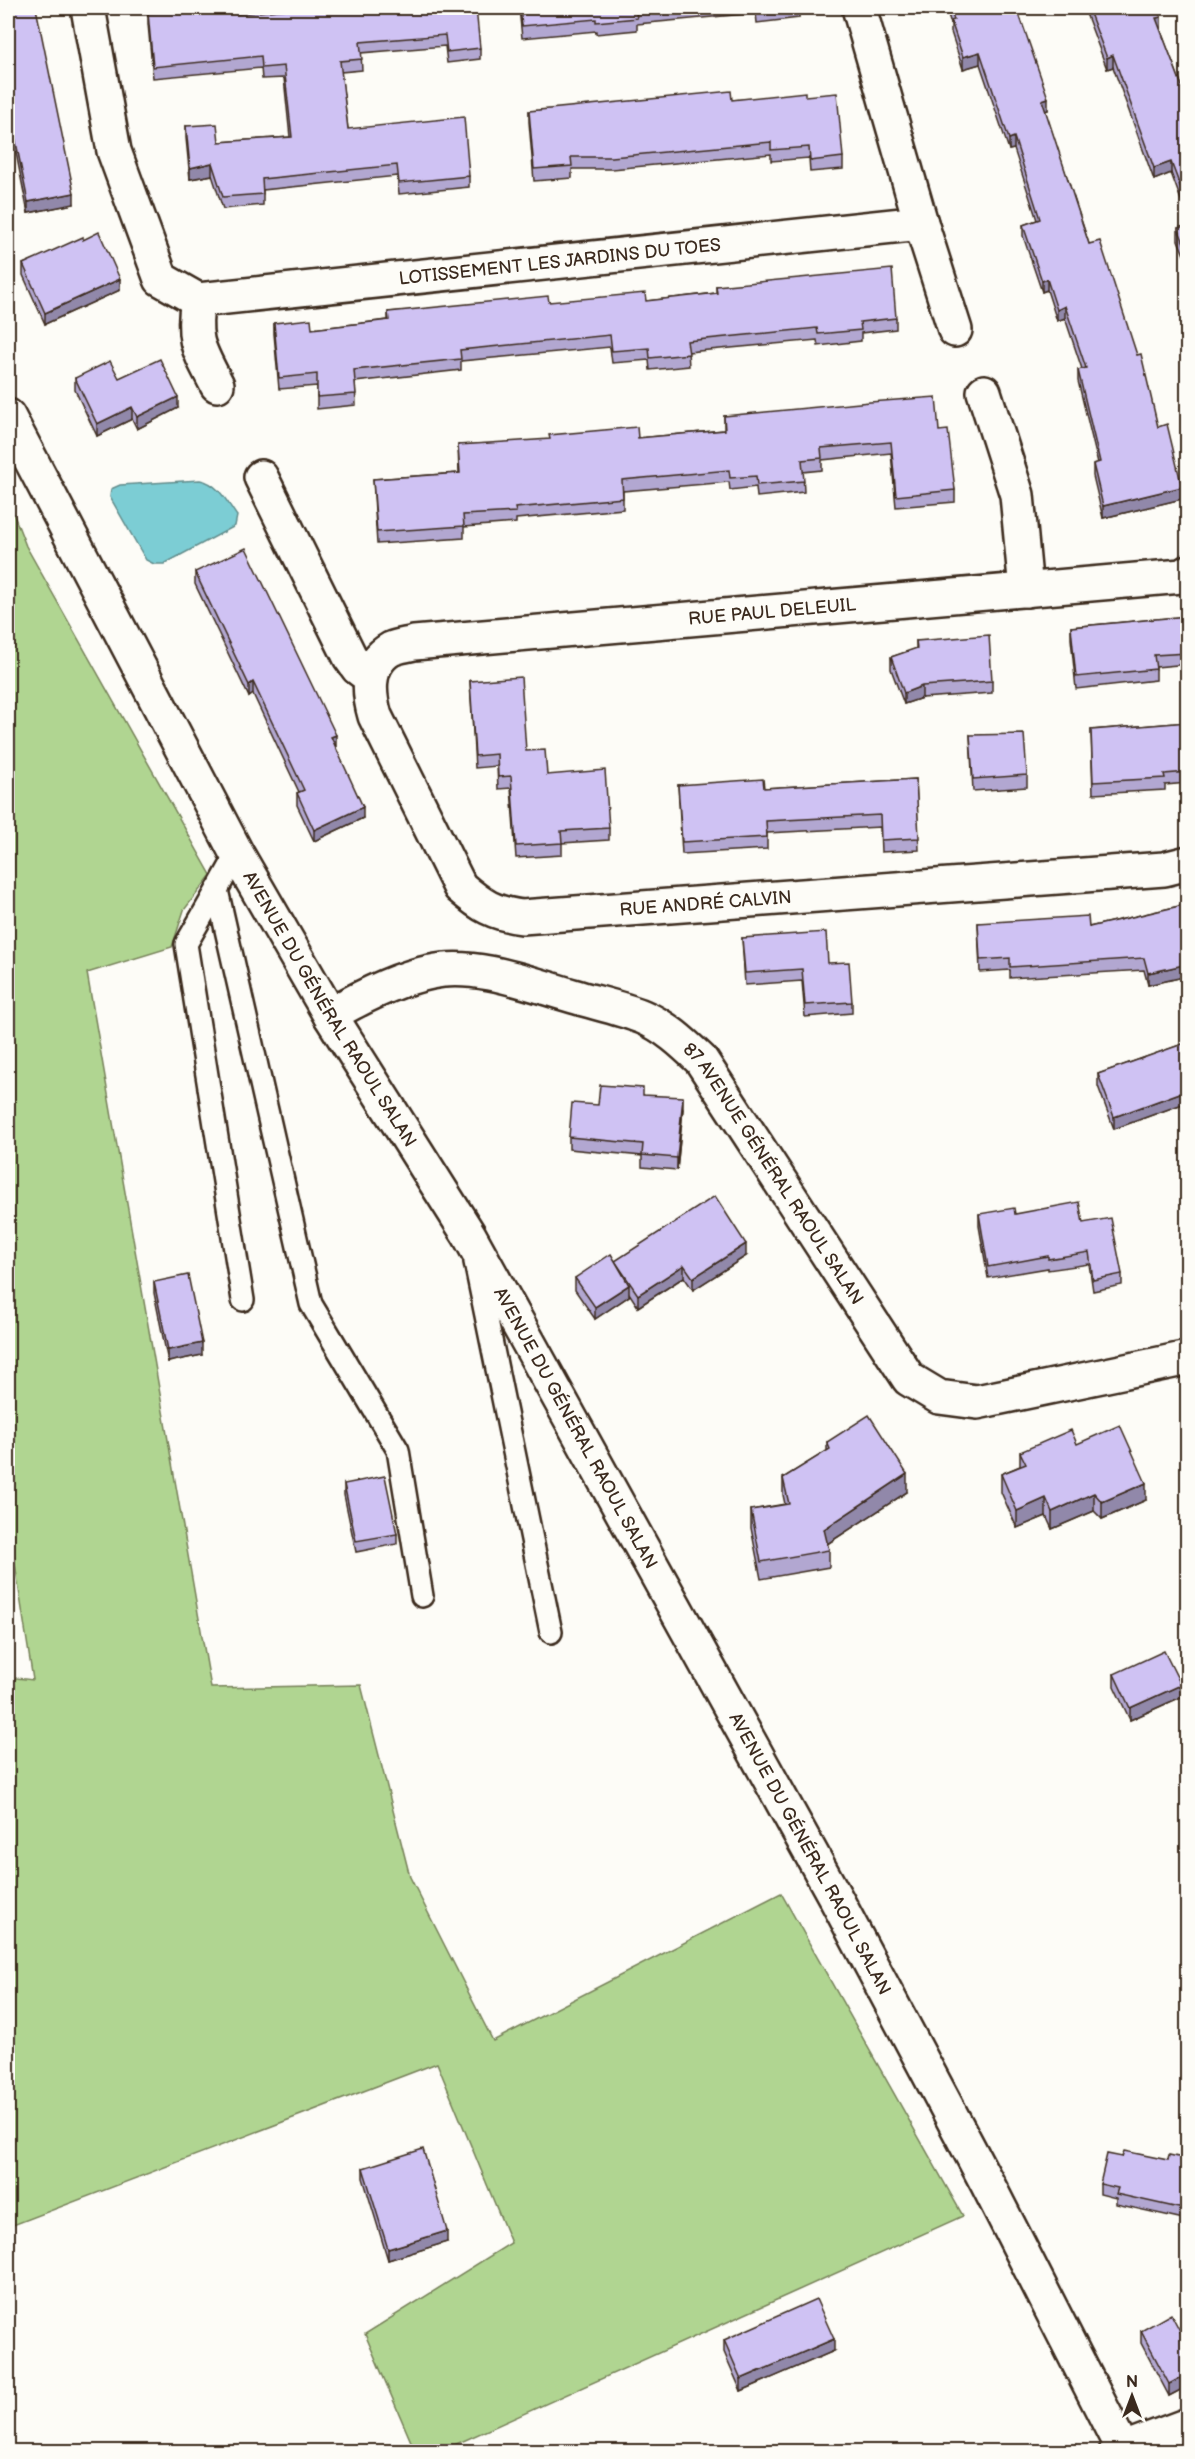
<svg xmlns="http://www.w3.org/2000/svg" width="1195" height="2459" viewBox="0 0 1195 2459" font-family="'Balsamiq Sans',sans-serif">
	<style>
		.green { fill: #b0d591; stroke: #768058; stroke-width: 1.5 }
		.water { fill: #7ccdd4; stroke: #628c8b; stroke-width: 1.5 }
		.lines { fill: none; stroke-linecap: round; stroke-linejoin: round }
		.service-casing { stroke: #3b2a1e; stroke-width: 26 }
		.minor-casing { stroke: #3b2a1e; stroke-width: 38 }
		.secondary-casing { stroke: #3b2a1e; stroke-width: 38 }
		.service { stroke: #fdfcf7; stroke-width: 21 }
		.minor { stroke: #fdfcf7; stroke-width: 33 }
		.secondary { stroke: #fdfcf7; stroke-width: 33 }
		.wall { fill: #b2a7d1; stroke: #3b2a1e; stroke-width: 1.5 }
		.shaded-wall { fill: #9188aa; stroke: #3b2a1e; stroke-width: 1.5 }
		.building { fill: #cfc2f3; stroke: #3b2a1e; stroke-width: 1.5 }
		.labels { text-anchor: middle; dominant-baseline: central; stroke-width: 4.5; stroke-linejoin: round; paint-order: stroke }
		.street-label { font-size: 18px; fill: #3b2a1e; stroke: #fdfcf7 }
	</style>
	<rect width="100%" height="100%" fill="#fdfcf7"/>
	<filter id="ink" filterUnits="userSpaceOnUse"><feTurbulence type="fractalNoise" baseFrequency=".0167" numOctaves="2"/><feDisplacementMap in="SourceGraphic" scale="12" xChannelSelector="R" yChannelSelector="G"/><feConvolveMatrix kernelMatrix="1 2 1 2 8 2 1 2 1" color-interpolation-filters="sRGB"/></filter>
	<g filter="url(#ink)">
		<!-- green -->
		<polygon class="green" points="8,500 26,546 211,875 184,910 172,947 87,973 211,1688 361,1685 410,1877 493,2041 781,1893 963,2216 441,2451 415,2451 365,2334 511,2243 437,2063 8,2227 8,1677 33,1680 8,1519"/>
		<!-- water -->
		<path class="water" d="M200,480C218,483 227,502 237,516L235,526L164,564H154L146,560L110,497L111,489L120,485Z"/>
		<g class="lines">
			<defs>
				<g id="service">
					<polyline points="237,854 217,890 311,1304 398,1450 422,1596"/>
					<polyline points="217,890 186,944 243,1300"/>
					<polyline points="475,1262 551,1632"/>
				</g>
				<g id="minor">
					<path id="s1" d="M88,8L114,151L161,279L198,300L921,223"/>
					<polyline points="859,8 921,223 955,330"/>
					<path d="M198,300C191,340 199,350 217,385"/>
					<polyline points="984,392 1017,495 1026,590"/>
					<polyline points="261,477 350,657 358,668 370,677"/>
					<path id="s2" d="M1188,572L1182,576L414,643C407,645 398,646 391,649C366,663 368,692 375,716L460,887C482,906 493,913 522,917L1164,869L1188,863"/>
					<path id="s3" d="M330,1015C361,997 396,979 431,972C475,962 531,984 573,996C596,1003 621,1008 643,1017C665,1026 684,1044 701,1060L909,1379L939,1397L977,1402L1188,1358"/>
					<polyline points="1116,2452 1188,2425"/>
				</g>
				<g id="secondary">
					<path id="s4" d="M8,416L237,854L330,1015L469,1235L834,1895L987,2183L1124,2452"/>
				</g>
			</defs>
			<!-- service casing -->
			<use href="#service" class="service-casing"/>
			<!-- minor casing -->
			<use href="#minor" class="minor-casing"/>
			<!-- secondary casing -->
			<use href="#secondary" class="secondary-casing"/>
			<!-- service -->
			<use href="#service" class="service"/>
			<!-- minor -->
			<use href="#minor" class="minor"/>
			<!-- secondary -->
			<use href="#secondary" class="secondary"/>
		</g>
		<!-- wall -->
		<g class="wall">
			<polygon points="8,8 74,204 28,213 10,123 8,123"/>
			<polygon points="194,8 238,8 238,14 443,11 480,48 480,59 447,63 445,46 361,53 362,70 341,72 348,129 469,176 469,187 399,194 397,176 263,190 263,205 223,209 212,175 190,179 186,138 186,126 219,142 290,137 284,78 262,79 261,68 153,78 148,24 148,13 195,9"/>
			<polygon points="519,8 799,8 799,18 757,23 756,13 637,24 637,30 596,34 596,31 522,38"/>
			<polygon points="946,8 1017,8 1048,110 1045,111 1089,244 1158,427 1182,499 1103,518 1093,476 1093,464 1098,463 1078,381 1078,370 1082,369 1065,318 1057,321 1047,290 1042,292 1023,236 1023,225 1037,220 1014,149 1009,150 980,64 963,69 951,32 951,24"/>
			<polygon points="1084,8 1157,8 1161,28 1160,29 1188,102 1188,219 1171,173 1154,180 1113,67 1107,69"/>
			<polygon points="805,96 843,157 843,169 810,172 809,158 771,161 771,154 612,169 572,169 572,178 534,181 529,122 529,111"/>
			<polygon points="1188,225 1188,265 1178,240 1178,228"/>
			<polygon points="83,240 120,290 45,324 23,275 23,264"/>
			<polygon points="716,286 896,318 896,329 861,333 861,341 818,346 817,340 688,352 689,366 650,370 649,360 612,363 610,347 461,361 461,370 355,382 356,405 317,409 317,386 279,389 274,334 274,323 312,329 388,320 388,312 549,302 646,301 716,293"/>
			<polygon points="75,378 119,378 178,408 137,429 132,419 97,436 75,390"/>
			<polygon points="724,416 939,431 955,490 955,502 896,507 891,453 822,460 822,470 803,472 804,492 757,497 756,487 730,490 729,482 623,491 623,509 516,519 516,523 464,527 464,538 377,544 373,479 459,473 458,445 638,438 724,430"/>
			<polygon points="195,572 335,747 363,818 314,841 297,805 297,793 299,792 253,694 249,697 195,584"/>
			<polygon points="1188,616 1188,664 1156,667 1156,680 1076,689 1071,639 1071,627"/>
			<polygon points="916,641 992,681 992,693 922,698 904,704 891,669 891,657 916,649"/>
			<polygon points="470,681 526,751 547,775 609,828 609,840 562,843 562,855 516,858 511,788 498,789 497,766 475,768"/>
			<polygon points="1188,722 1188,783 1165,785 1165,790 1093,794 1091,730"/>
			<polygon points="970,735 1027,775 1027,787 973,791"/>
			<polygon points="916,779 919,850 881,852 880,827 767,833 767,849 682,854 678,785 764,788"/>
			<polygon points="1188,904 1188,976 1148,985 1144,970 1010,978 1010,970 980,972 978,923 1089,927"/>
			<polygon points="742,938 828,963 852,1002 852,1013 805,1017 802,981 745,985"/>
			<polygon points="1188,1042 1188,1102 1114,1129 1098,1086 1098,1074"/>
			<polygon points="643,1095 683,1109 677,1170 642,1167 642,1156 569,1149 569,1137 598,1105"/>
			<polygon points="979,1214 1015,1214 1083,1223 1122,1274 1122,1285 1093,1291 1089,1264 1048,1270 1048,1268 988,1278 979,1226"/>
			<polygon points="746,1256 693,1290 684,1277 638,1307 629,1293 629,1296 595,1319 575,1290 575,1278 615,1261"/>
			<polygon points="154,1282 202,1355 168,1362 154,1293"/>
			<polygon points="827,1442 907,1492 827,1544 829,1550 829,1567 761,1579 751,1528 751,1510 785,1504 783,1495 783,1478 827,1451"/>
			<polygon points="1077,1444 1146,1500 1102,1519 1094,1511 1052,1529 1046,1516 1017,1528 1001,1492 1001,1474 1020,1466 1020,1452"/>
			<polygon points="344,1484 397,1534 397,1544 356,1552 344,1495"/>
			<polygon points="1114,1674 1181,1697 1130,1720 1114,1686"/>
			<polygon points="1122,2157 1168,2160 1188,2159 1188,2220 1116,2204 1116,2198 1100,2194 1100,2184"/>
			<polygon points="363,2168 447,2242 388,2260 363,2178"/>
			<polygon points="1141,2331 1188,2346 1188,2386 1169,2396 1141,2343"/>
			<polygon points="724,2340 834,2351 741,2391 724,2352"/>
		</g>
		<!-- shaded-wall -->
		<g class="shaded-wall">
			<polygon points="1161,17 1161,28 1156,30 1156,18"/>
			<polygon points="980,52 980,64 963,69 963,57"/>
			<polygon points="1113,55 1113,67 1107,69 1107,58"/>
			<polygon points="1048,98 1048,110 1042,112 1042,100"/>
			<polygon points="1014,137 1014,149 1009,150 1009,139"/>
			<polygon points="1171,162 1171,173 1154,180 1154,168"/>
			<polygon points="212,163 212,175 190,179 190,168"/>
			<polygon points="74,193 74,204 28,213 28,202"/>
			<polygon points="120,279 120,290 45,324 45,313"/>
			<polygon points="1047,279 1047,290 1042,292 1042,281"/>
			<polygon points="1065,306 1065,318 1057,321 1057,310"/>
			<polygon points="178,397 178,408 137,429 137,417"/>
			<polygon points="132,407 132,419 97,436 97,424"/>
			<polygon points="1182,487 1182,499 1103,518 1103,506"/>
			<polygon points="253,682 253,694 249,697 249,685"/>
			<polygon points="922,686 922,698 904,704 904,693"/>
			<polygon points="336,735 336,747 331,737"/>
			<polygon points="363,807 363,818 314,841 314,830"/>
			<polygon points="1188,964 1188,976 1148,985 1148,973"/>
			<polygon points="1188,1090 1188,1102 1114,1129 1114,1117"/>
			<polygon points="683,1097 683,1109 677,1170 677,1158"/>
			<polygon points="746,1244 746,1256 693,1290 693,1278"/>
			<polygon points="684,1265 684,1277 638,1307 638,1295"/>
			<polygon points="629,1285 629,1296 595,1319 595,1307"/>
			<polygon points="202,1343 202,1355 168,1362 168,1350"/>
			<polygon points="907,1474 907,1492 824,1546 824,1529"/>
			<polygon points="1146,1483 1146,1500 1102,1519 1102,1502"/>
			<polygon points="1094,1493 1094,1511 1052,1529 1052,1512"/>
			<polygon points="1046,1498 1046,1516 1017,1528 1017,1511"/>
			<polygon points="1181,1685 1181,1697 1130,1720 1130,1708"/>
			<polygon points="447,2231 447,2242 388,2260 388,2249"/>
			<polygon points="834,2339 834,2351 741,2391 741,2379"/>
			<polygon points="1188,2374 1188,2386 1169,2396 1169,2384"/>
		</g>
		<!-- building -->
		<g class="building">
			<polygon points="8,8 36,8 74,193 28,202 10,112 8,112"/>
			<polygon points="195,8 238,8 238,14 299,8 443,8 443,11 476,8 480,48 447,52 445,35 360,42 362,59 340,61 348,129 464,117 469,176 399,183 397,165 262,179 263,194 223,197 212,163 190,168 186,126 217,124 219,142 292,137 284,66 262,68 261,56 153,67 148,13 196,9"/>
			<polygon points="520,8 691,8 636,13 637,18 596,22 596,19 522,26"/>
			<polygon points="756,8 788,8 757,11"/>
			<polygon points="950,8 1017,8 1048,98 1042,100 1089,244 1100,241 1137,355 1141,354 1158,427 1167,424 1182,487 1103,506 1093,464 1100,462 1078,370 1086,368 1065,306 1057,310 1047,279 1042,281 1023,225 1040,219 1014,137 1009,139 980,52 963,57 951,21 954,20"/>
			<polygon points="1088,8 1157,8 1161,17 1156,18 1188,102 1188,207 1171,162 1154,168 1113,55 1107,58"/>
			<polygon points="731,91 732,100 805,92 805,96 837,93 843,157 810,161 809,147 771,150 771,142 612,157 571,157 572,166 534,169 529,111"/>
			<polygon points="1188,225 1188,253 1178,228"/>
			<polygon points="99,232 120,279 45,313 23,264 83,237 83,240"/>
			<polygon points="892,269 896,318 860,322 861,330 818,334 817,328 687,341 689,354 650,358 649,348 612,351 610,335 460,350 461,359 354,370 356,394 317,397 317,374 279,378 274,323 311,319 312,329 389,320 388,312 548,296 549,302 645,293 646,301 717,293 716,286"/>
			<polygon points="160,359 178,397 137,417 132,407 97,424 75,378 110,361 119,378"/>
			<polygon points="936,397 939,431 948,430 955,490 896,496 891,442 821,448 822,458 802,460 804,481 757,485 756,476 730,478 729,470 622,480 623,498 515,508 516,512 463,515 464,526 377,532 373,479 460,473 458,445 550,439 549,435 637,427 638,438 725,430 724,416 870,402"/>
			<polygon points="246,548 336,735 331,737 363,807 314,830 297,793 304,790 253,682 249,685 195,572"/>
			<polygon points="1188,616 1188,653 1154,655 1156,669 1076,677 1071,627"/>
			<polygon points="989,635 992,681 922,686 904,693 891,657 917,648 916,641"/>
			<polygon points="521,677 526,751 545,750 547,775 605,770 609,828 561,831 562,843 516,846 511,776 498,777 497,754 475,756 470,681"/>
			<polygon points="1188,722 1188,772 1164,774 1165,778 1093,782 1091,730"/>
			<polygon points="1024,734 1027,775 973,779 970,735"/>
			<polygon points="763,779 764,788 916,779 919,838 881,840 880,815 766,821 767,837 682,842 678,785"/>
			<polygon points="1188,904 1188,964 1148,973 1144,958 1010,967 1010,958 980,960 978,923 1088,916 1089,927"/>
			<polygon points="826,932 828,963 849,962 852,1002 805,1005 802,969 745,973 742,938"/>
			<polygon points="1188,1042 1188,1090 1114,1117 1098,1074"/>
			<polygon points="600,1085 643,1088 643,1095 683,1097 677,1158 642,1155 643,1144 569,1137 572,1103 598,1105"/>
			<polygon points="715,1196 746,1244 693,1278 684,1265 638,1295 615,1261"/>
			<polygon points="1079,1202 1083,1223 1111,1218 1122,1274 1093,1280 1089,1252 1048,1259 1048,1256 988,1267 979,1214 1014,1208 1015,1214"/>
			<polygon points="611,1254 629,1285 595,1307 575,1278"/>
			<polygon points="188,1275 202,1343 168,1350 154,1282"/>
			<polygon points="869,1415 907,1474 824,1529 829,1550 761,1562 751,1510 789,1504 783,1478 830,1449 827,1442"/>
			<polygon points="1120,1425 1146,1483 1102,1502 1094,1493 1052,1512 1046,1498 1017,1511 1001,1474 1026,1464 1020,1452 1071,1430 1077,1444"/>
			<polygon points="385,1476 397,1534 356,1541 344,1484"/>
			<polygon points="1164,1651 1181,1685 1130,1708 1114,1674"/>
			<polygon points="423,2149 447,2231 388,2249 363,2168"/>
			<polygon points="1124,2151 1168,2160 1169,2155 1188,2159 1188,2210 1116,2194 1118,2188 1100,2184 1107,2154 1122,2157"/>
			<polygon points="816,2299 834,2339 741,2379 724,2340"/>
			<polygon points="1171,2314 1188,2346 1188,2374 1169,2384 1141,2331"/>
		</g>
	</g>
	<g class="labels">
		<!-- street labels -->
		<g class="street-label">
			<text stroke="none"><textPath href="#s1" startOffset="688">LOTISSEMENT LES JARDINS DU TOES</textPath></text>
			<text transform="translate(772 612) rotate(-5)">RUE PAUL DELEUIL</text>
			<text stroke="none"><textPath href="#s2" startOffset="1322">RUE ANDRÉ CALVIN</textPath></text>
			<text stroke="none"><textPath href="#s4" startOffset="675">AVENUE DU GÉNÉRAL RAOUL SALAN</textPath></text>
			<text stroke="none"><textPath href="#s3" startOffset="536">87 AVENUE GÉNÉRAL RAOUL SALAN</textPath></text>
			<text stroke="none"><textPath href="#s4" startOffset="1161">AVENUE DU GÉNÉRAL RAOUL SALAN</textPath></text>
			<text stroke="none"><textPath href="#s4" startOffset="1647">AVENUE DU GÉNÉRAL RAOUL SALAN</textPath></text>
		</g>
	</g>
	<!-- margin -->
	<rect width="1195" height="2459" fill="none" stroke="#fdfcf7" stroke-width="30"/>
	<rect x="15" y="15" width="1165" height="2429" fill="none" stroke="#3b2a1e" stroke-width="2" filter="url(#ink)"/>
	<!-- north arrow -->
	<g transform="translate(1132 2396)" stroke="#fdfcf7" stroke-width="4.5" paint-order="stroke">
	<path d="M0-4.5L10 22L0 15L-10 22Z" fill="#3b2a1e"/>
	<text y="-9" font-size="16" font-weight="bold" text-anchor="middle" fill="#3b2a1e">N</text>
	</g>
</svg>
